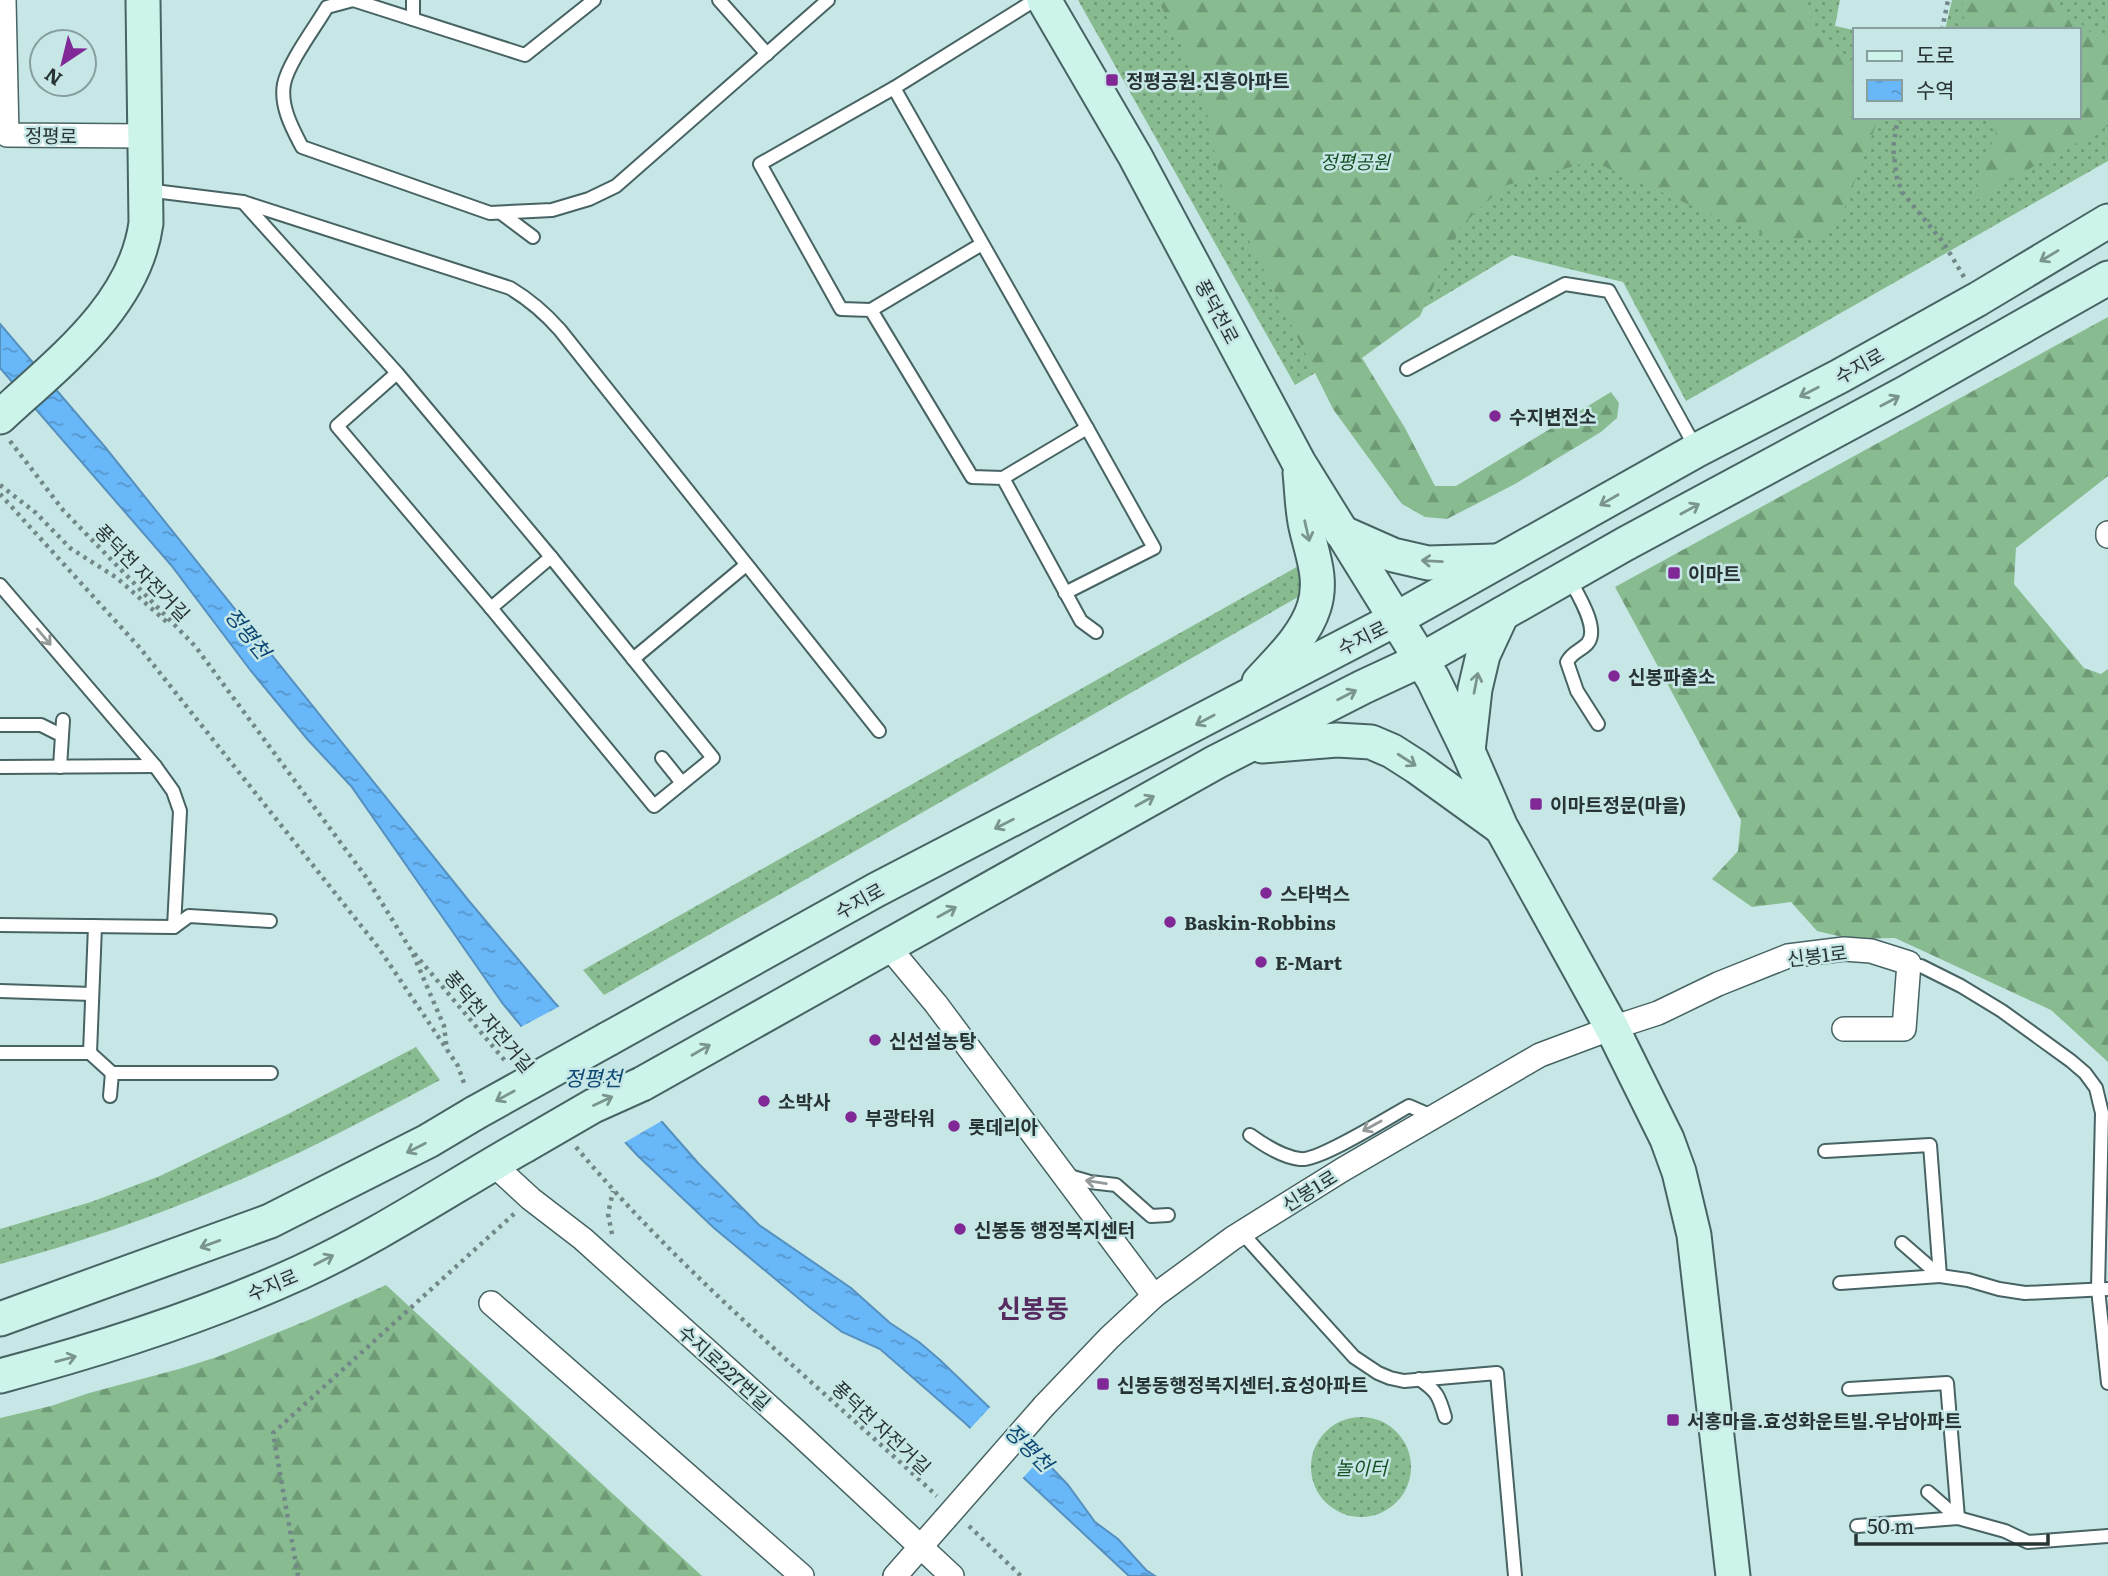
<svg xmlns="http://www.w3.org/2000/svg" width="2108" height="1576" viewBox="0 0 2108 1576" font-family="Literata,'Noto Sans KR',serif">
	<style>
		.grass { fill: url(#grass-dots) }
		.forest { fill: url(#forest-firs) }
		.water { fill: url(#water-ripples); stroke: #5590be; stroke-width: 2 }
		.pier { fill: #c7e7e7 }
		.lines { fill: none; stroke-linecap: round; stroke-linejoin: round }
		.lane-casing { stroke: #476363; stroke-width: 16 }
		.street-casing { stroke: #476363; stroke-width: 26 }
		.secondary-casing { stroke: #476363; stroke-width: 37 }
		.path { stroke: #728787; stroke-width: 4.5; stroke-dasharray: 3.5 5; stroke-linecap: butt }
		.lane { stroke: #fff; stroke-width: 12 }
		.street { stroke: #fff; stroke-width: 23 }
		.secondary { stroke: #ccf4ea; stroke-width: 33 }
		.street-bridge-casing { stroke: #476363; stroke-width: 26; stroke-linecap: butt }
		.secondary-bridge-casing { stroke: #476363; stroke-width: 37; stroke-linecap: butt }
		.street-bridge { stroke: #fff; stroke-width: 23 }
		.secondary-bridge { stroke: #ccf4ea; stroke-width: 33 }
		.oneway { stroke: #7a948f }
		.oneway2 { stroke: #949a9a }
		.poi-dot { fill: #802896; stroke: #c7e7e7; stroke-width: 2.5 }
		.labels { text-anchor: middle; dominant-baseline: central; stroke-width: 5; stroke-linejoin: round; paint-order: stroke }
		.poi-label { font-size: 19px; font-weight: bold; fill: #283434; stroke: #c7e7e7; text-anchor: start }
		.street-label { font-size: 19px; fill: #283434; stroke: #c7e7e7 }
		.park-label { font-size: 19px; font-style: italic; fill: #175025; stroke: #c7e7e7 }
		.water-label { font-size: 21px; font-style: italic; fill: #0d4873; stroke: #c7e7e7 }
		.district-label { font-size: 26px; font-weight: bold; fill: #552b60; stroke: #c7e7e7 }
	</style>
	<defs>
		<pattern id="grass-dots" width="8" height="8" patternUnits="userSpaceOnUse" patternTransform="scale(1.75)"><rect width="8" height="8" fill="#88bc90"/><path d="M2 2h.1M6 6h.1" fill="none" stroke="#6f9a76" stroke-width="1.8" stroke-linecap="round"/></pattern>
		<pattern id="forest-firs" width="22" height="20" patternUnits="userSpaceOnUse" patternTransform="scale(1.75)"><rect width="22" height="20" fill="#88bc90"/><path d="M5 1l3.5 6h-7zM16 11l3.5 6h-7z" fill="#6f9a76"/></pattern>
		<pattern id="water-ripples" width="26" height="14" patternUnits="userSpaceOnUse" patternTransform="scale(1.75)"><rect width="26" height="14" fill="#68b7f9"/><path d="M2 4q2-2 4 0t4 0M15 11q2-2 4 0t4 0" fill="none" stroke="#5696ca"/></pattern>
	</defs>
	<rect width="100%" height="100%" fill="#c7e7e7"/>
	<!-- grass -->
	<g class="grass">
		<polygon points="1078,0 1840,0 1835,26 1854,30 1854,117 2078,117 2078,30 1945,30 1952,0 2108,0 2108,161 1686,401 1623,282 1512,255 1295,385"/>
		<polygon points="1302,564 1298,597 604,995 583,970"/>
		<path d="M416,1047L440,1080C369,1118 297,1156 223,1187C151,1218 76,1244 0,1264V1229L91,1202L160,1176L290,1113Z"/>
		<circle cx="1361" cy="1467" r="50"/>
	</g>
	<!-- forest -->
	<g class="forest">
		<polygon points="1158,0 1802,0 1815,26 1854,63 1854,117 1879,117 1840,220 1824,237 1777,239 1708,213 1592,161 1504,186 1461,226 1420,316 1362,358 1405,428 1435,486 1456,486 1611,392 1619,403 1617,418 1601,432 1515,484 1447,519 1425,517 1402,504 1333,409 1221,184 1201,85"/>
		<polygon points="1963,0 2047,0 2063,8 2108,47 2108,126 2027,170 1975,201 1981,166 1996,134 1990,117 2078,117 2078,30 1966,30 1962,9"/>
		<polygon points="2108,317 2108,476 2016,548 2014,584 2084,668 2101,674 2108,669 2108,1062 2051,1010 1895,938 1851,939 1817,931 1791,902 1752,907 1712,879 1738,851 1741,820 1615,587"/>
		<polygon points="386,1285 702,1576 0,1576 0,1418 51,1406 89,1393 179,1369 217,1357 311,1319"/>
	</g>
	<!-- water -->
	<polygon class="water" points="0,324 105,447 469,901 554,1002 605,1057 699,1164 759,1225 851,1288 890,1323 919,1342 940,1360 1050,1466 1068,1485 1095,1522 1118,1539 1146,1570 1155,1576 1129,1576 965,1423 880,1349 842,1332 809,1307 714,1228 638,1156 557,1069 503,1004 351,786 308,740 251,671 171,565 0,368"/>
	<!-- pier -->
	<g class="pier">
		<polygon points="562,1005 608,1054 665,1119 622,1144 555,1071 519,1028"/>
		<polygon points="992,1405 1044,1455 1020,1481 968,1431"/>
	</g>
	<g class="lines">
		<defs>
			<g id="lane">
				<path d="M353,0L327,7C316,26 288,63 284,84C280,106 292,128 302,147L490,213L552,210L589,199L616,186L828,0"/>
				<polyline points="353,0 525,55 594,0"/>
				<polyline points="719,0 767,54"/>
				<polyline points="1035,0 894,88 760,164 841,309 871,310 972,477 1003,478 1081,621 1096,632"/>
				<polyline points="413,19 413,0"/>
				<polyline points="894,88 1087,428"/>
				<path d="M146,190L243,202L510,288C530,300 545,313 560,330L879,731"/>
				<polyline points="243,202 397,373 551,557 713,758 654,806 491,608 337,426 397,373"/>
				<polyline points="501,213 533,237"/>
				<polyline points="871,310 982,244"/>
				<polyline points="1407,369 1565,284 1609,291 1697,450"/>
				<polyline points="1003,478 1087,428 1154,548 1065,593"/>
				<path d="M1569,578C1576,592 1601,629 1587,644C1580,651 1572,652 1567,662L1577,691L1598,724"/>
				<polyline points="0,585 155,766 173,791 180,811 174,927 0,925"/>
				<polyline points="491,608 551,557"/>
				<polyline points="633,659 746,565"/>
				<polyline points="0,725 41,725 61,735"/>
				<polyline points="662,758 682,783"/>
				<polyline points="0,767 155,766"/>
				<polyline points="60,767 63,720"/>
				<polyline points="174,927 189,916 270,921"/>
				<polyline points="1921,966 1961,986 2002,1011 2071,1061 2085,1073 2096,1088 2102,1113 2098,1289 2108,1383"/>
				<polyline points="0,991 92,994"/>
				<polyline points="0,1053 90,1053 112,1073 271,1073"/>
				<polyline points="90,1053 95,926"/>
				<polyline points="110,1096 112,1073"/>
				<path d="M1250,1135C1264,1145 1282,1157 1300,1159C1318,1162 1389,1117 1409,1106L1432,1116"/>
				<polyline points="1825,1151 1930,1145 1940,1276 1840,1283"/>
				<polyline points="1066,1175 1090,1182 1116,1185 1151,1216 1168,1215"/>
				<polyline points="1242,1233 1354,1357 1378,1373 1390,1378 1404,1381 1497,1373 1515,1576"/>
				<polyline points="1902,1243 1940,1276 1968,1280 1999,1289 2025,1293 2108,1289"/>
				<path d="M1419,1379C1437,1391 1439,1396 1445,1417"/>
				<polyline points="1849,1389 1947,1383 1958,1518"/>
				<polyline points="1928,1492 1958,1518"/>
				<polyline points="1857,1526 1958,1518 2005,1531 2028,1542 2108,1536"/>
			</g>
			<g id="street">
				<polyline points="4,0 7,135 146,136"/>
				<polyline points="2108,533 2108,536"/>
				<polyline points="887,945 936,1004 1154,1296"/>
				<polyline points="493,1164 531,1199 583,1239 794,1429 952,1576"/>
				<polyline points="491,1303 802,1576"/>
				<polyline points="1044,1406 1109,1338 1154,1296 1233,1238 1342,1170 1540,1055 1612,1028 1658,1013 1718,984 1788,956 1844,949 1871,951 1909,963 1904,1029 1844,1029"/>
				<polyline points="895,1576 945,1519"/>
			</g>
			<g id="secondary">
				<polyline points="1044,0 1135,156 1299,463 1433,679 1468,751 1501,827 1612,1028 1667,1139 1679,1172 1694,1235 1733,1576"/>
				<path d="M0,417C58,363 135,306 146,223L143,0"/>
				<polyline points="1341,532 1393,555 1428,563 1495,561"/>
				<path d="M1259,682C1279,660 1305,636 1314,607C1323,579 1312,554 1306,527C1302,510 1302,491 1300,473"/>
				<polyline points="1262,746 1337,740 1371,742 1392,751 1417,767 1500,827"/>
				<polyline points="1468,751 1475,689 1483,655 1502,614"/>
				<polyline points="608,1039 876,890 1396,619 1697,450 1840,376 1978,299 2108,221"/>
				<polyline points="642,1084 1216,762 1363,687 1421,660 1625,544 1907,392 2108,278"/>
				<polyline points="0,1319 270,1221 428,1141 475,1113"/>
				<path d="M0,1376C102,1349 205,1316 301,1272C379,1236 450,1188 524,1146"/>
			</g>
		</defs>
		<!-- lane casing -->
		<use href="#lane" class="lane-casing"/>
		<!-- street casing -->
		<use href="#street" class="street-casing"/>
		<!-- secondary casing -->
		<use href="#secondary" class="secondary-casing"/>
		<!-- path -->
		<g class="path">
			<polyline points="1942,30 1948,0"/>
			<polyline points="1898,117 1893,148 1897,178 1902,192 1943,242 1964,277"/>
			<polyline points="10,441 63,510 195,646 366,877 409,947 506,1062"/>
			<polyline points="0,485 36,513 70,548 117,578 169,624"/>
			<polyline points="0,494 140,648 378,947 458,1066 465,1086"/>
			<polyline points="413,954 444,1026 447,1050"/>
			<path d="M576,1147C684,1276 814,1382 937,1496"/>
			<polyline points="612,1234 608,1214 613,1191"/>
			<polyline points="969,1526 1021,1576"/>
			<polyline points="298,1576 273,1433 515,1213"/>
		</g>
		<!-- lane -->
		<use href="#lane" class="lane"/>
		<!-- street -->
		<use href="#street" class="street"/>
		<!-- secondary -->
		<use href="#secondary" class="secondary"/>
		<defs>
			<polyline id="street-bridge" points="945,1519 1044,1406"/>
			<g id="secondary-bridge">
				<polyline points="475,1113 608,1039"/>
				<polyline points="524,1146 593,1106 642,1084"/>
			</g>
		</defs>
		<!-- street-bridge casing -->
		<use href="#street-bridge" class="street-bridge-casing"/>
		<!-- secondary-bridge casing -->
		<use href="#secondary-bridge" class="secondary-bridge-casing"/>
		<!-- street-bridge -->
		<use href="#street-bridge" class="street-bridge"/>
		<!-- secondary-bridge -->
		<use href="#secondary-bridge" class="secondary-bridge"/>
	</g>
	<!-- one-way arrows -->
	<defs><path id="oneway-shaft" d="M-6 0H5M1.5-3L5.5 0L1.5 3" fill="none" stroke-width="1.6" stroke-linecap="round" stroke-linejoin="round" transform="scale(1.75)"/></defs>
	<g class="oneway">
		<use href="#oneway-shaft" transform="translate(2049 256) rotate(149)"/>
		<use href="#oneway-shaft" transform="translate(1809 392) rotate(153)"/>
		<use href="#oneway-shaft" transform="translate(1890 401) rotate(-28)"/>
		<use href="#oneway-shaft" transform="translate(1609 500) rotate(150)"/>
		<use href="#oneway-shaft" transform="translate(1690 509) rotate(-29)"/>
		<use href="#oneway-shaft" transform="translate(1307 531) rotate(77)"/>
		<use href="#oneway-shaft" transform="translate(1432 561) rotate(-177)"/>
		<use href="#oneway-shaft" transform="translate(1476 683) rotate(-79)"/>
		<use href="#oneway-shaft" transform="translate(1347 695) rotate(-27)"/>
		<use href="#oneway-shaft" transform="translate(1205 720) rotate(152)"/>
		<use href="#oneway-shaft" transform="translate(1407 760) rotate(33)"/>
		<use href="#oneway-shaft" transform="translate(1145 801) rotate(-29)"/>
		<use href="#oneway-shaft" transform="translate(1004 824) rotate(153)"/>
		<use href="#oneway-shaft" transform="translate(947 912) rotate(-29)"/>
		<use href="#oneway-shaft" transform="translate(701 1050) rotate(-30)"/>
		<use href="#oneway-shaft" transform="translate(505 1096) rotate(151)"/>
		<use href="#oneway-shaft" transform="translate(603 1101) rotate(-25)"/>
		<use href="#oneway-shaft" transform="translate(416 1148) rotate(153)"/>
		<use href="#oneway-shaft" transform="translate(210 1244) rotate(160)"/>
		<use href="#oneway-shaft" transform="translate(324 1260) rotate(-27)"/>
		<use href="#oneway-shaft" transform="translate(66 1359) rotate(-15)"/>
	</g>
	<g class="oneway2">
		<use href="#oneway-shaft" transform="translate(44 637) rotate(50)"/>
		<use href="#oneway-shaft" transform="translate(1372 1126) rotate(151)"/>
		<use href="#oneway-shaft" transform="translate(1096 1182) rotate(-171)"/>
	</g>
	<!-- markers -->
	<g class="poi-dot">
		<rect x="1105" y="73" width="14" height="14" rx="3.5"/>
		<circle cx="1495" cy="416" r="7"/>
		<rect x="1667" y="566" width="14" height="14" rx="3.5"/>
		<circle cx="1614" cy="676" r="7"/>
		<rect x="1529" y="797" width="14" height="14" rx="3.5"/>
		<circle cx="1266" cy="893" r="7"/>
		<circle cx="1170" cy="922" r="7"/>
		<circle cx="1261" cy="962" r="7"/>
		<circle cx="875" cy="1040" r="7"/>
		<circle cx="764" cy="1101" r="7"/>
		<circle cx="851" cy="1117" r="7"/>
		<circle cx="954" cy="1126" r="7"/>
		<circle cx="960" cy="1229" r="7"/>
		<rect x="1096" y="1377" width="14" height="14" rx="3.5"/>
		<rect x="1666" y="1413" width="14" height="14" rx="3.5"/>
	</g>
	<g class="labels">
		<!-- poi labels -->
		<g class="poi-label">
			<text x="1126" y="80">정평공원.진흥아파트</text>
			<text x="1509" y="416">수지변전소</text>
			<text x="1688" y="573">이마트</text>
			<text x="1628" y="676">신봉파출소</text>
			<text x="1550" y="804">이마트정문(마을)</text>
			<text x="1280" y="893">스타벅스</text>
			<text x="1184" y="922">Baskin-Robbins</text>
			<text x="1275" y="962">E-Mart</text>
			<text x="889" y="1040">신선설농탕</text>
			<text x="778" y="1101">소박사</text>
			<text x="865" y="1117">부광타워</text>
			<text x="968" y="1126">롯데리아</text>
			<text x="974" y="1229">신봉동 행정복지센터</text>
			<text x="1117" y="1384">신봉동행정복지센터.효성아파트</text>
			<text x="1687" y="1420">서홍마을.효성화운트빌.우남아파트</text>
		</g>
		<!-- street labels -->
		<g class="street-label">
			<text transform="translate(51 135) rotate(1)">정평로</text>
			<text transform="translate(1218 311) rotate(62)">풍덕천로</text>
			<text transform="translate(1859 365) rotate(-29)">수지로</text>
			<text transform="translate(143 572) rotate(46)">풍덕천 자전거길</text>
			<text transform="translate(1362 637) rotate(-27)">수지로</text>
			<text transform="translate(859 900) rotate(-29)">수지로</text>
			<text transform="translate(1817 955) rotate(-7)">신봉1로</text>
			<text transform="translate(490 1021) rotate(50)">풍덕천 자전거길</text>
			<text transform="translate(1309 1190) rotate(-32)">신봉1로</text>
			<text transform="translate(272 1284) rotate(-23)">수지로</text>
			<text transform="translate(725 1367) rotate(42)">수지로227번길</text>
			<text transform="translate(882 1427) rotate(43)">풍덕천 자전거길</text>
		</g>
		<!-- park labels -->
		<g class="park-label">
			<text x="1355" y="161">정평공원</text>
			<text x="1361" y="1467">놀이터</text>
		</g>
		<!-- water labels -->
		<g class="water-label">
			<text transform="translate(249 632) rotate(51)">정평천</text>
			<text x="593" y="1076">정평천</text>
			<text transform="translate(1030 1446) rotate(45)">정평천</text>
		</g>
		<!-- district labels -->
		<g class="district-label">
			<text x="1033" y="1306">신봉동</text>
		</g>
	</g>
	<!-- legend -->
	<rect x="1853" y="28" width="228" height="91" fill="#c7e7e7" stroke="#879f9f" stroke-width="2"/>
	<rect x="1867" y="51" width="35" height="10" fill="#ccf4ea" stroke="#879f9f" stroke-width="2"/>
	<text x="1916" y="63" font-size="21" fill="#283434">도로</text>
	<rect x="1867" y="80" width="35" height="21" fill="url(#water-ripples)" stroke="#879f9f" stroke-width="2"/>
	<text x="1916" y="98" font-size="21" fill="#283434">수역</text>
	<!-- north arrow -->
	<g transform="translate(63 63) rotate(215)"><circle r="33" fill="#c7e7e7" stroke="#879f9f" stroke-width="2"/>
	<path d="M0-5L12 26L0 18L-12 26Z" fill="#802896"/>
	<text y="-10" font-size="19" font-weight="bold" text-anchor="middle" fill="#283434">N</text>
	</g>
	<!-- scale -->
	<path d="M1856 1534v10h192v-10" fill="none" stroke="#283434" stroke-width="3.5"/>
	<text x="1867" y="1534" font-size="21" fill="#283434" stroke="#c7e7e7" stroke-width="5" paint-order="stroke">50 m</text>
</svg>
